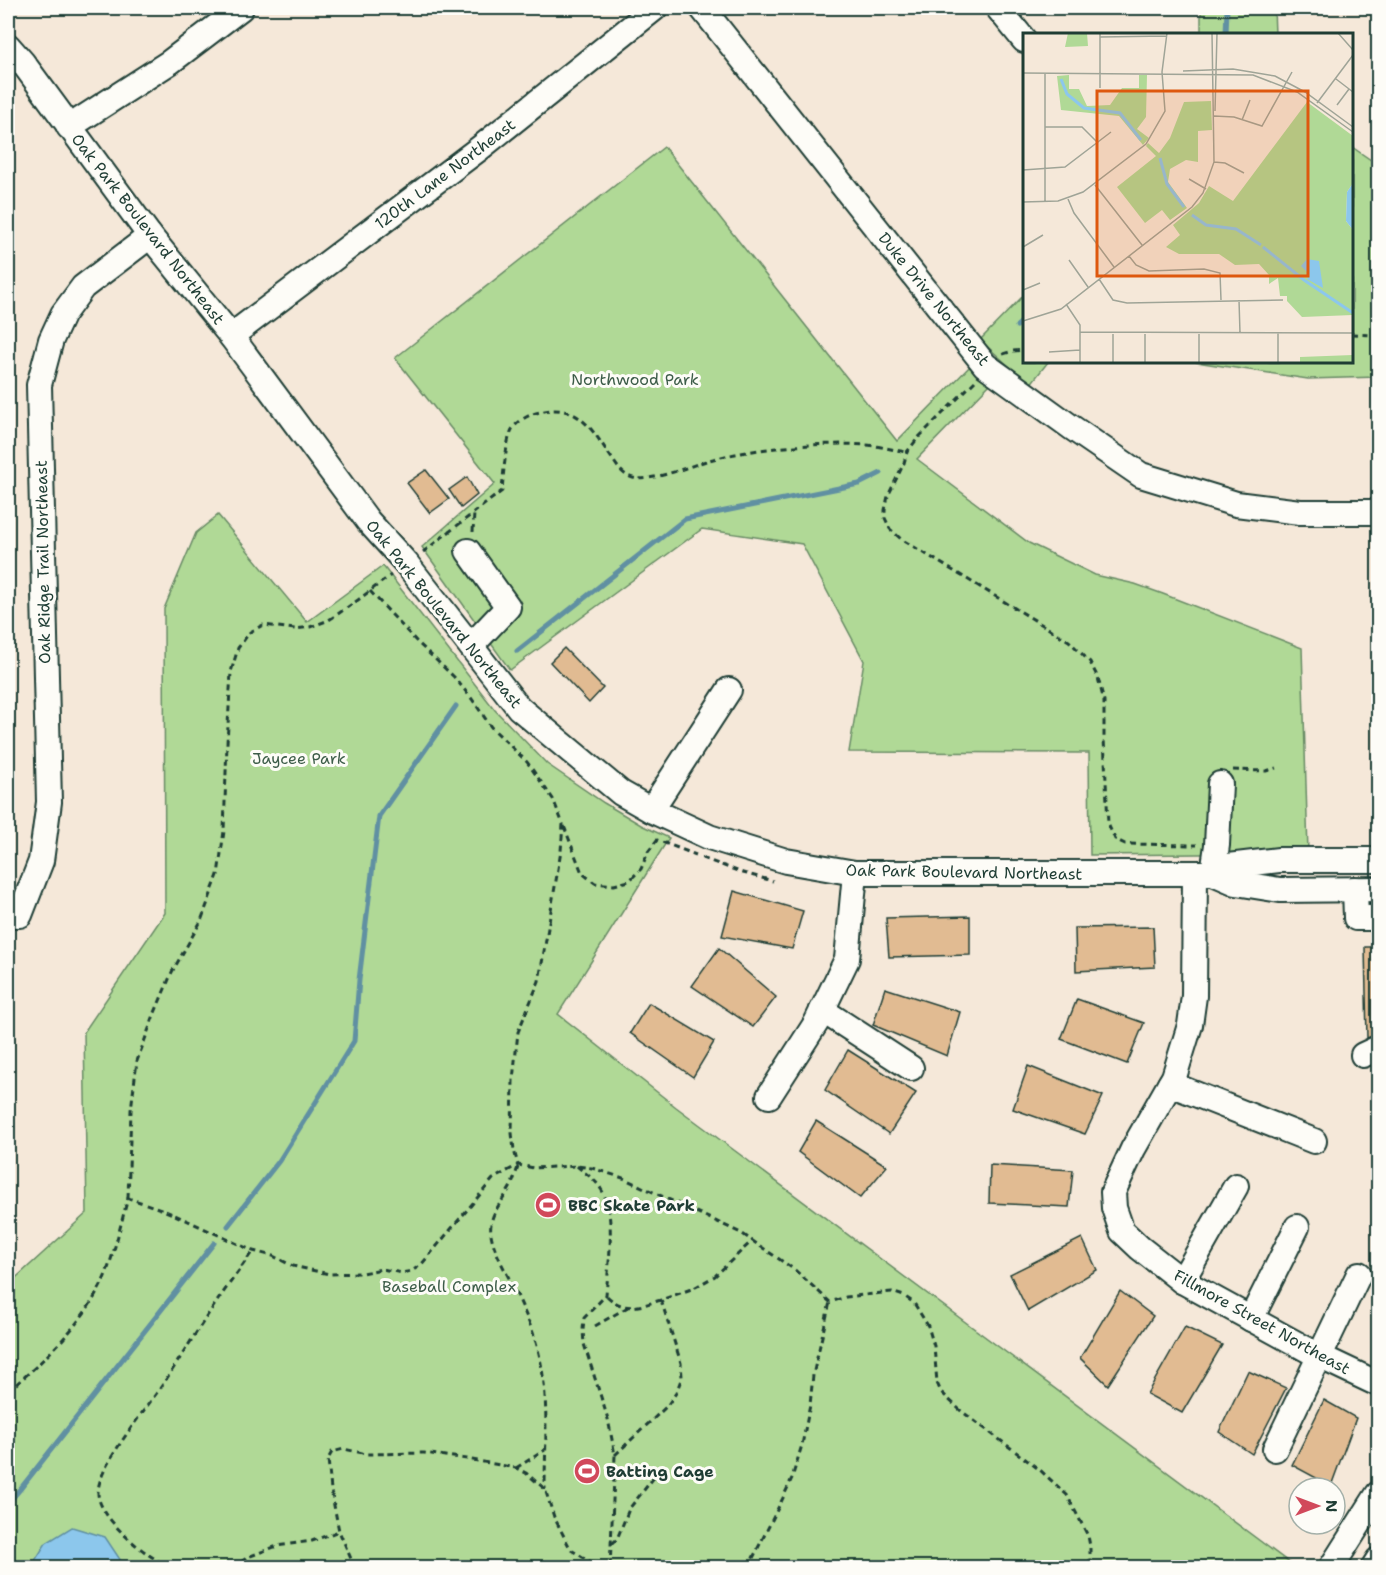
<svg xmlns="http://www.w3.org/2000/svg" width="1386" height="1575" viewBox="0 0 1386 1575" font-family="'Shantell Sans',sans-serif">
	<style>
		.green { fill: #b0d996; stroke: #688b65; stroke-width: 1.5 }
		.water { fill: #8cc7ec; stroke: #6090a2; stroke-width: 1.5 }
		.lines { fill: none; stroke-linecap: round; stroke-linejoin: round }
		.stream { stroke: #6090a2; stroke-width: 5 }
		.building { fill: #e1bb92; stroke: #1f3d34; stroke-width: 1.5 }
		.minor-casing { stroke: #1f3d34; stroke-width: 28 }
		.path { stroke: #1f3d34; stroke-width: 3; stroke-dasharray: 6 4.5; stroke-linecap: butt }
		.minor { stroke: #fdfcf7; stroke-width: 24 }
		.labels { text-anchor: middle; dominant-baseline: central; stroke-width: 6; stroke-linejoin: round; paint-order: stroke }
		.street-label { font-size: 16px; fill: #1f3d34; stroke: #fdfcf7 }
		.park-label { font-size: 16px; fill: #3c5c48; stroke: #fdfcf7 }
		.poi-label { font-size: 16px; font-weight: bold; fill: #1f3d34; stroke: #fdfcf7; text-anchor: start }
		.inset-river { fill: none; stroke: #8cc7ec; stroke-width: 3 }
		.inset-road { fill: none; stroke: #9fa497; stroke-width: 1.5 }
		.view { fill: #de580e; fill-opacity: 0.15; stroke: #de580e; stroke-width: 3 }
		.inset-edge { fill: none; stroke: #1f3d34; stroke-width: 3 }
	</style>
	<rect width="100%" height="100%" fill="#f5e8d9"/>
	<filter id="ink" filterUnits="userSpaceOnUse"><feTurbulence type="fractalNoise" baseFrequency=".0167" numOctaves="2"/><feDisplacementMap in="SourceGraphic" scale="12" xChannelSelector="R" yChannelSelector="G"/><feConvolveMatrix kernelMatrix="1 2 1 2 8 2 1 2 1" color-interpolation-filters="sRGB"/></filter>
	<g filter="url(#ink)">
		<!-- green -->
		<g class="green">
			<polygon points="1201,8 1274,8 1275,34 1201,34"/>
			<polygon points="664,147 897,441 972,364 991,383 917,459 1029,543 1095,575 1135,584 1163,594 1302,648 1308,853 1090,855 1089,753 849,752 864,661 802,544 702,529 510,670 422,547 495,484 395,358"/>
			<polygon points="1352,147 1378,165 1378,377 1308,379 1196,362 1352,362"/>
			<polygon points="1024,295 1024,362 1048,362 1030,385 980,340"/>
			<polygon points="218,515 307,622 383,566 495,710 547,764 604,803 641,825 669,838 558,1014 676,1107 1295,1567 8,1568 8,1285 87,1213 84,1032 165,913 164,609 196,533"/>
		</g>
		<!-- water -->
		<polygon class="water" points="72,1527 105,1537 125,1567 31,1567 46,1543"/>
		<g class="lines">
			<!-- stream -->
			<g class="stream">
				<polyline points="1226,34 1227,8"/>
				<polyline points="1017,326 1024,320"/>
				<polyline points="517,651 685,519 859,484 881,473"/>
				<polyline points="228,1226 279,1161 354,1041 359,980 379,816 456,706"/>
				<polyline points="8,1503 21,1488 214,1243"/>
			</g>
		</g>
		<!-- building -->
		<g class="building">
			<polygon points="426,470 449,499 430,513 407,483"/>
			<polygon points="467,477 477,495 461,508 449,490"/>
			<polygon points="564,648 603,688 589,703 550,662"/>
			<polygon points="734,891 803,911 792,949 722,936"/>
			<polygon points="970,916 970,955 889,957 886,918"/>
			<polygon points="1153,927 1155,967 1076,971 1075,928"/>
			<polygon points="1365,947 1378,947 1378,1034 1367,1038"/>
			<polygon points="719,948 776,997 753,1027 692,986"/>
			<polygon points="885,988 960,1012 947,1056 873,1025"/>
			<polygon points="1077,999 1144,1023 1127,1064 1061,1039"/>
			<polygon points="649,1003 714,1042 693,1077 630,1033"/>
			<polygon points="848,1050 916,1093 889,1134 825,1090"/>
			<polygon points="1028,1066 1103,1096 1085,1134 1013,1109"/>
			<polygon points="816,1121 887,1166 860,1198 798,1152"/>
			<polygon points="990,1165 1073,1170 1069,1207 989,1203"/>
			<polygon points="1082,1238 1097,1270 1028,1311 1010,1274"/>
			<polygon points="1120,1291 1153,1316 1108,1385 1080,1358"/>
			<polygon points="1185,1327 1222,1345 1182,1413 1147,1394"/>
			<polygon points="1248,1371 1286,1388 1252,1454 1219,1432"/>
			<polygon points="1324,1400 1356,1418 1331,1486 1292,1465"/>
		</g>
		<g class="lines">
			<defs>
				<g id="minor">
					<polyline points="702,8 985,365 1071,427 1141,475 1236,504 1300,512 1378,512"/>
					<polyline points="998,8 1024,40"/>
					<polyline points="8,46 23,63 150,236 231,336 368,521 406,563 519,708 621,793 651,810 709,837 786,861 855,873 1213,873 1236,883 1280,890 1378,889"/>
					<polyline points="69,127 170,62 241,8"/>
					<polyline points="231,336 480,148 655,8"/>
					<polyline points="468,551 508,607 471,646"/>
					<polyline points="651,810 729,690"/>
					<polyline points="1195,873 1194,996 1190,1025 1174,1077 1133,1149 1113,1192 1114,1208 1122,1231 1140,1248 1182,1281 1319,1356 1378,1384"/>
					<polyline points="1213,873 1228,866 1279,860 1378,860"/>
					<polyline points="1213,873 1217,845 1220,784"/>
					<polyline points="1355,889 1356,918 1378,918"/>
					<polyline points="8,915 20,915 41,861 49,802 39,385 51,340 63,314 83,287 150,236"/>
					<polyline points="822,1010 911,1068"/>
					<polyline points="1363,1055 1378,1048"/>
					<polyline points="1170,1084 1314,1141"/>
					<polyline points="769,1096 816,1023 847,959 855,873"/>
					<polyline points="1182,1281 1236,1186"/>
					<polyline points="1251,1319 1297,1227"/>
					<polyline points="1275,1449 1359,1274"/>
					<polyline points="1331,1568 1378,1494"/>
					<polyline points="1373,1568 1378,1560"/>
				</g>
			</defs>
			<!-- minor casing -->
			<use href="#minor" class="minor-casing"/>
			<!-- path -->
			<g class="path">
				<polyline points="1352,334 1378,335"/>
				<polyline points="1003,354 1013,351 1024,350"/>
				<polyline points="975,381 918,438 907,452 904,463 888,496 885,510 885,518 890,529 901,539 1069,641 1090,662 1098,678 1104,701 1104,738 1108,824 1115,839 1125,844 1197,845"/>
				<polyline points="473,532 474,513"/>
				<path d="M423,552L502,491C503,478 506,437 513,428C519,420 530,414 540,412C580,402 593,432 613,460C618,468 623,475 633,478C650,482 685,468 703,462C712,459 721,457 730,455C770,447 825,442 866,445C880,446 893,450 907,452"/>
				<polyline points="370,591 416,641 454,677 472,699 491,727 527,762 553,799 563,824 561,851 539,981 518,1032 513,1080 512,1133 514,1150 518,1165 534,1168 577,1166 592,1168 623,1178 741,1233 795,1270 830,1302 846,1297 892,1292 904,1296 914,1303 928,1326 934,1346 937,1383 941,1392 960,1410 1040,1470 1067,1495 1088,1536 1090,1546 1090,1568"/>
				<polyline points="1233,770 1266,771 1276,768"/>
				<polyline points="564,826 582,873 595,883 614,885 629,881 641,869 648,852 657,840 696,855"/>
				<polyline points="702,858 743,873 773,881"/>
				<path d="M577,1166C585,1173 596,1180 601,1189C617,1213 608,1267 606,1295L584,1318L583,1330L584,1344L608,1419L615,1455L610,1568"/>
				<path d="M518,1167C516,1173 514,1179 512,1184C504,1201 488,1213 491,1234C494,1251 504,1268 512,1284C519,1299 526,1315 532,1330C551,1382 545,1435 545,1489"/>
				<polyline points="128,1198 131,1110 137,1061 154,1015 172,972 201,921 218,875 224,831 227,743 231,672 238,648 250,632 263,625 295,629 310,627 329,620 358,600 391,575"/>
				<path d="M607,1296C624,1313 640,1306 661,1300"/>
				<polyline points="595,1326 628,1307"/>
				<path d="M8,1391C43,1362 89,1318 106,1274C115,1250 121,1223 128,1198L161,1209L186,1220L253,1251L273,1256L293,1266L329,1274L362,1273L382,1269L402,1273L412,1271L421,1265L493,1179L518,1165"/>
				<polyline points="615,1455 667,1406 676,1393 682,1377 681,1363 661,1300 694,1288 715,1276 753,1240"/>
				<polyline points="516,1468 545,1450"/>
				<polyline points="612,1544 617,1539 629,1509 655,1476"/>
				<path d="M172,1568C149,1559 97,1518 98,1492C98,1466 147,1408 163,1384C182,1356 199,1327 218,1300C229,1284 241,1268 252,1252"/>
				<polyline points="233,1568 248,1557 277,1546 312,1541 339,1531"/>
				<polyline points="355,1568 339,1531 331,1490 328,1459 332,1452 344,1449 367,1454 424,1453 467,1459 516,1468 526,1473 545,1489 554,1517 571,1550 601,1568"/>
				<polyline points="748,1568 782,1500 792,1478 802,1445 810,1405 813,1375 830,1302"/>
			</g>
			<!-- minor -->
			<use href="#minor" class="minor"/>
		</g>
	</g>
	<!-- icons -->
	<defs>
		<symbol id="stadium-disc" viewBox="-11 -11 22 22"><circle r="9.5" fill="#d1495b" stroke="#fdfcf7"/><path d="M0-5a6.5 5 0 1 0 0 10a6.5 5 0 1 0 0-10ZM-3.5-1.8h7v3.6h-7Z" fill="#fff"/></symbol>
	</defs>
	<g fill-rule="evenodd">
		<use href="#stadium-disc" x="533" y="1190" width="30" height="30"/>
		<use href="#stadium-disc" x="572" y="1456" width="30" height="30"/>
	</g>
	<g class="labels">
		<!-- street labels -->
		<g class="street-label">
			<text transform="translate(445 174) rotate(-37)">120th Lane Northeast</text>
			<text transform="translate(148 229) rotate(52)">Oak Park Boulevard Northeast</text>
			<text transform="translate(934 299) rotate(51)">Duke Drive Northeast</text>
			<text transform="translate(43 562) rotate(-91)">Oak Ridge Trail Northeast</text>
			<text transform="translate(444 614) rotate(51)">Oak Park Boulevard Northeast</text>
			<text transform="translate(964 872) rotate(1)">Oak Park Boulevard Northeast</text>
			<text transform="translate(1262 1322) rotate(29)">Fillmore Street Northeast</text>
		</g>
		<!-- park labels -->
		<g class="park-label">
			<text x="635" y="379">Northwood Park</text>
			<text x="299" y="758">Jaycee Park</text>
			<text x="449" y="1286">Baseball Complex</text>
		</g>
		<!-- poi labels -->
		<g class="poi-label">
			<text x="568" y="1205">BBC Skate Park</text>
			<text x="606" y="1471">Batting Cage</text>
		</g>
	</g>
	<!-- overview -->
	<g transform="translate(1023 33)">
		<rect width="330" height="330" fill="#f5e8d9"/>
		<path d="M45,0H64L65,13L42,14ZM46,42V56H56L64,73L87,72L99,55H116V42H124L123,84L114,96L126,105L120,112L96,83L38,77L34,43ZM188,68L189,97L175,98V129L163,127L147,136L145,149L164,175L147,187L139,177L122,190L94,154L133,123L123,113L125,110L136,120L147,105L161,69ZM284,69L330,103V150L324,159L323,188L330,197V282L279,284L264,268V263H257L255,245L246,251V242L236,231L212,232L196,221H156L143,214L157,202L150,192L176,170L186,153L210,168ZM330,322V330H277V324Z" fill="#b0d996"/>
		<path d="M330,150V197L323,188L324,159ZM284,226L296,228L300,255L284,246L287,242L278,233Z" fill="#8cc7ec"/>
		<path class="inset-river" d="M38,46L44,61L61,75L97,80L118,107M137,125L144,151L161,174M169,182L183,192L213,196L238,212M240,214L281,247L330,280"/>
		<path class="inset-road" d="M77,0V55M315,0L330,17M77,4L144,3M160,38L210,36L252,43L282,59L330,94M0,40L230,42L274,59L330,99M313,46L330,59M294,70L330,22M314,72L326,56M192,78L194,0M191,83L211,84L239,93L269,39M219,87L227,67M22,94H59L75,110M191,129L202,130L221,140M0,137L42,134L88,99M166,146L183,156M72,152L119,212M45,166L51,180L91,234M22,168V40M0,169L35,168L60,159L123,111L142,78L139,39L144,0M0,214L20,202M106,223L113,232L126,238L181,236L197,240L198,267M46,227L65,254M76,246L90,267L104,270L260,267M0,257L17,250M216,267L217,300M43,271L57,292V330M0,288L38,276L169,174L180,160L191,129L189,0M57,299L330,300M122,301V330M176,301V330M26,319L57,317M90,330V301M255,330V300"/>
		<path class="view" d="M74,58H285V243H74Z"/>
		<rect width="330" height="330" class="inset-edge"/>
	</g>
	<!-- margin -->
	<rect width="1386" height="1575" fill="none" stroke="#fdfcf7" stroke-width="30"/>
	<rect x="15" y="15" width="1356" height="1545" fill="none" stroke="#1f3d34" stroke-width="2" filter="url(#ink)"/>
	<!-- north arrow -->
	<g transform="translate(1317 1506) rotate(90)"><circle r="28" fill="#fdfcf7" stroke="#a4b0a9" stroke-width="1.5"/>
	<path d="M0-4.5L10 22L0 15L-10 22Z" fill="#d1495b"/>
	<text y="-9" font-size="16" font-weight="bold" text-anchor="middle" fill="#1f3d34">N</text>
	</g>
</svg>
